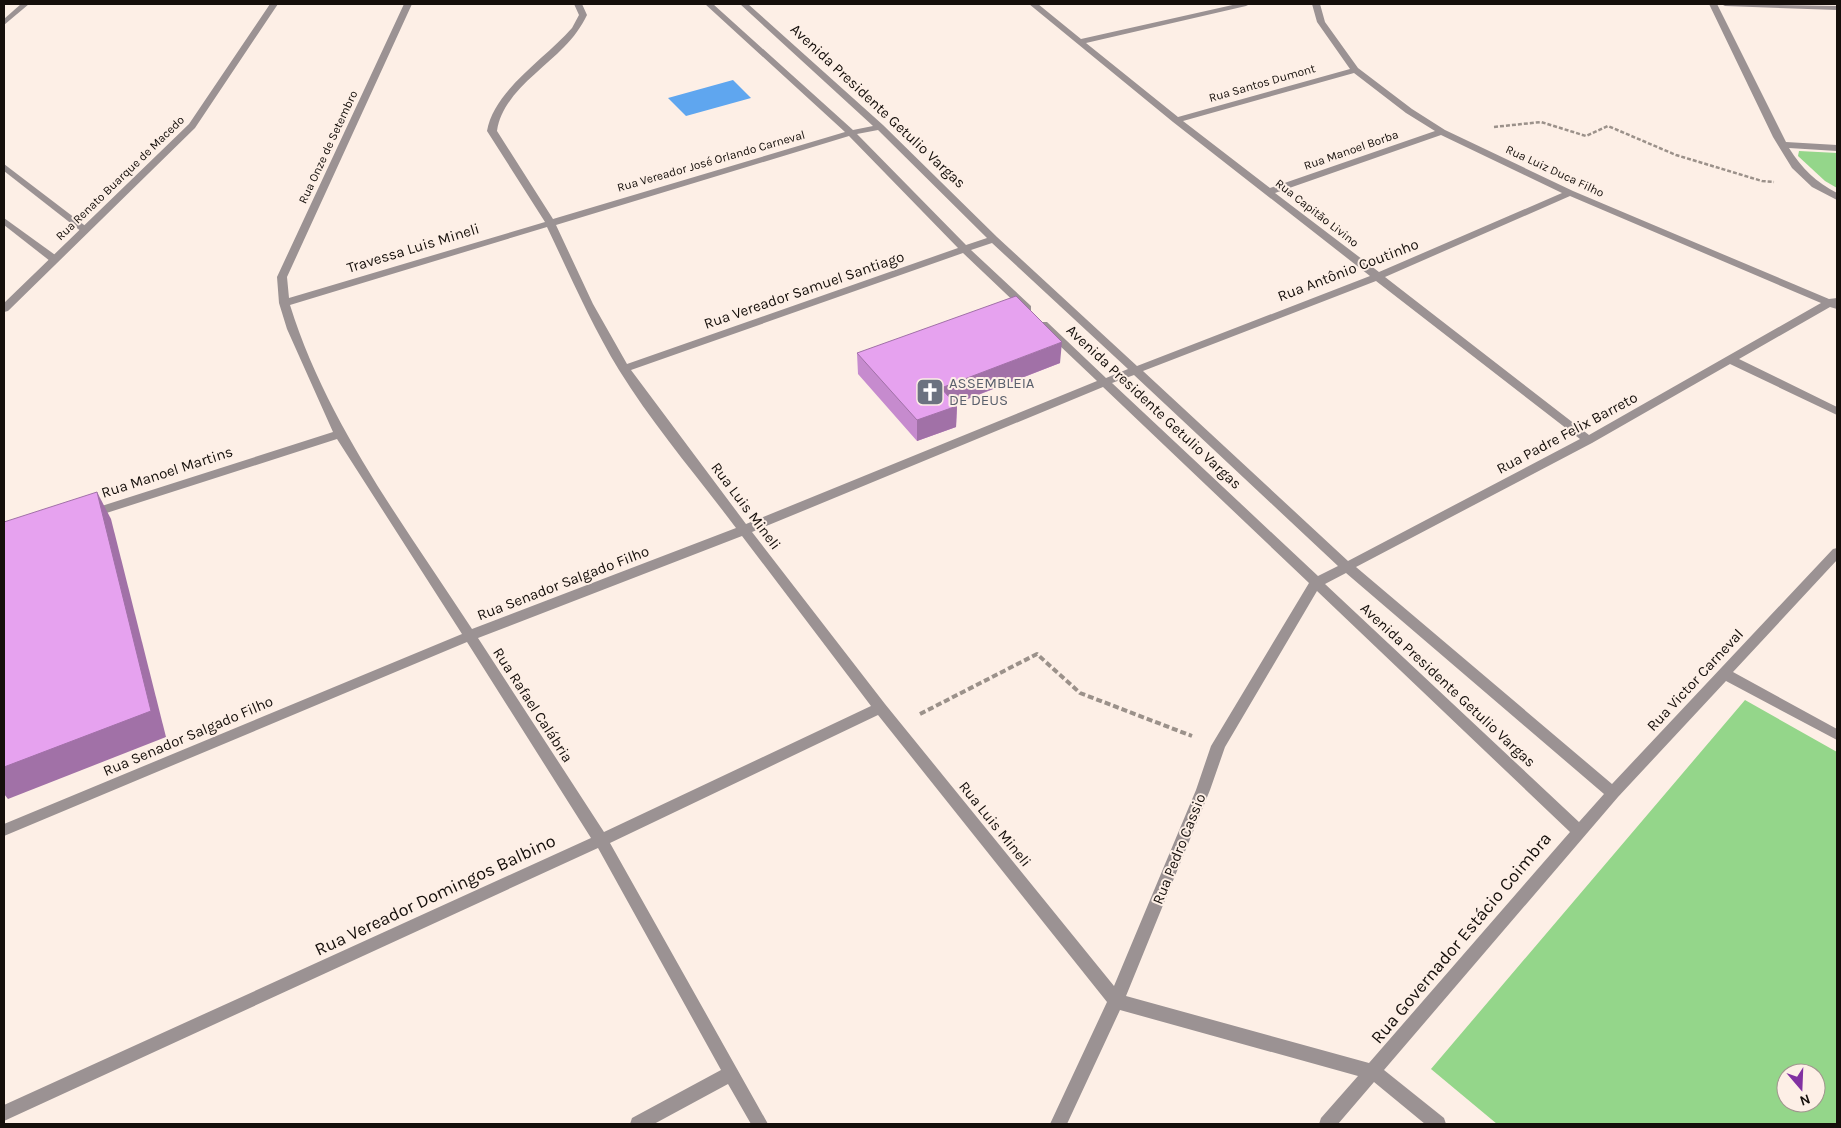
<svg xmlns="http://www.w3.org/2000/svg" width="1841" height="1128" viewBox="0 0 1841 1128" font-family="Karla,sans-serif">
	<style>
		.green { fill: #94d68a; fill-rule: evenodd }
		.water { fill: #5fa6ef }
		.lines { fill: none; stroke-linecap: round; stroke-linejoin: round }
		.path-far1 { stroke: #9b918a; stroke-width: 2.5; stroke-dasharray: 4 2; stroke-linecap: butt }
		.path { stroke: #9b918a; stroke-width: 4; stroke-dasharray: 6 3; stroke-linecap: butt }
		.minor { fill: #9b9293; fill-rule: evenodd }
		.tertiary { fill: #9b9293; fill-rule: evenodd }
		.wall { fill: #c68bce }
		.shaded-wall { fill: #a171a7 }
		.building { fill: #e6a2ef; stroke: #a171a7 }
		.labels { text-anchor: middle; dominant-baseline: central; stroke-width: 4; stroke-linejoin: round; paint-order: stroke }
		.far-street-label { font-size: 12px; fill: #150f0b; stroke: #fdefe6 }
		.street-label { font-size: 15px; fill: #150f0b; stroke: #fdefe6 }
		.worship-label { font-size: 15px; fill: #5b616d; stroke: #fdefe6; text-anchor: start }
		.near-street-label { font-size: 18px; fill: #150f0b; stroke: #fdefe6 }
	</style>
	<rect width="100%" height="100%" fill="#fdefe6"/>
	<!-- green -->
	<g class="green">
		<polygon points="1799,151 1837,153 1837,188 1825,181 1798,156"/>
		<path d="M1745,700L1837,752V1124H1497L1431,1069ZM1786,1073H1816V1103H1786Z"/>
	</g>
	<!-- water -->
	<polygon class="water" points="733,80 751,98 686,116 668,98"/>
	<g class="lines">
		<!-- path-far1 -->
		<polyline class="path-far1" points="1494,127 1541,122 1586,136 1608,126 1676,155 1762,181 1774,182"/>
		<!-- path -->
		<polyline class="path" points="920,714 1037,654 1080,693 1192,736"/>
		<!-- minor -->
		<g class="minor">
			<polygon points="21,4 29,4 4,25 4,19"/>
			<path d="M404,4H412L287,277L289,298L545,222L487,131C494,90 545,59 572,28L579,15L574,4H582L587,15C581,27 574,37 564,47C540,72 502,95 497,131L553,219L845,132L705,4H713L853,130L873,126L740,4H748L883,125L997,237L1137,366L1370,276L1173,122L1029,4H1038L1081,39L1237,4H1250L1246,6L1086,43L1178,117L1350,69L1317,22L1312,4H1320L1325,22L1358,68L1412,109L1445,130L1573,191L1829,299L1837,298V309L1830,307L1739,359L1837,407V415L1730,364L1592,443L1356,567L1612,784L1833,549L1837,548V560L1733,672L1837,729V740L1726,681L1618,797L1384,1070L1444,1118L1446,1124H1425L1374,1082L1338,1124H1319L1321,1118L1358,1076L1120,1010L1067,1124H1050L1107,1002L878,715L610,843L768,1124H751L728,1084L654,1124H630L632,1118L721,1070L598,848L4,1121V1105L591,838L467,642L4,836V824L462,634L337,439L94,517L90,518L84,514L86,511L333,432L287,329L279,303L277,277ZM1354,73L1406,113L1435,131L1270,188L1183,121ZM878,130L987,238L966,245L857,134ZM1441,135L1562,193L1379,272L1275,193ZM849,136L958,248L627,364L593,304L556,225ZM1570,196L1821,303L1589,435L1385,277ZM547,227C570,275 591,324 619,370C653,425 697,476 736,528L472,629C405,526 327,424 290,305ZM992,243L1128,369L1106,378L1047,322H1039V326L1097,381L746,524L631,370L963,253L1023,310H1031V306L971,250ZM1376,281L1580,439L1348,561L1143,371ZM1134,375L1338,566L1318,576L1112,383ZM1103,387L1309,583L1211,746L1196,790L1114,986L885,704L752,532ZM742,536L871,706L604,832L478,638ZM1346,573L1604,794L1579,822L1325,584ZM1317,591L1570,832L1369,1063L1126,996L1210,790L1225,747Z"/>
			<path d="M1709,4H1717L1786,142L1837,145V151L1789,148C1802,169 1816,182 1837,193V200L1812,187L1792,168L1773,137Z"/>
			<polygon points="1721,4 1837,6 1837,10 1725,6"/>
			<polygon points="4,164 88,228 88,232 82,232 4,171"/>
			<polygon points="4,218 58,257 58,261 50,261 4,225"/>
		</g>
		<!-- tertiary -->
		<polygon class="tertiary" points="270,4 278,4 195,128 8,311 4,312 4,303 189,124"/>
	</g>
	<!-- wall -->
	<polygon class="wall" points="857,353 1060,363 955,404 957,406 956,427 917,441 858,374"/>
	<!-- shaded-wall -->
	<g class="shaded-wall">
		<polygon points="1062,342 1060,363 941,409 941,388"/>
		<polygon points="957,406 956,427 917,441 917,420"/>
		<polygon points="97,492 111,519 166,737 8,799 4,794 4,767"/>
	</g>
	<!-- building -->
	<g class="building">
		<polygon points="1016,296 1062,342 941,388 957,406 917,420 857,353"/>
		<polygon points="97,492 151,711 4,767 4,522"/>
	</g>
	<!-- icons -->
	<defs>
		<symbol id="church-square" viewBox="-11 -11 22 22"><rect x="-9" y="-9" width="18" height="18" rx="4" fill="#6b7280" stroke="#fdefe6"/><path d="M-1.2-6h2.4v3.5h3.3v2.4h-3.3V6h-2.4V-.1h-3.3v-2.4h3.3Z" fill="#fff"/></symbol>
	</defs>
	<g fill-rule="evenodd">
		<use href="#church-square" x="914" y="376" width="32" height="32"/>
	</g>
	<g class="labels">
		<!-- far-street labels -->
		<g class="far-street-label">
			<text transform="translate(1262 83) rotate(-16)">Rua Santos Dumont</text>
			<text transform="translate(328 147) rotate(-65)">Rua Onze de Setembro</text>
			<text transform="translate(1351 150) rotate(-19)">Rua Manoel Borba</text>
			<text transform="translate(711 161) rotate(-16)">Rua Vereador José Orlando Carneval</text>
			<text transform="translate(1555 171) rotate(25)">Rua Luiz Duca Filho</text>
			<text transform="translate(120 178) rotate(-44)">Rua Renato Buarque de Macedo</text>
			<text transform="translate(1317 213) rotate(38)">Rua Capitão Livino</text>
		</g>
		<!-- street labels -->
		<g class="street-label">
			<text transform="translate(878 106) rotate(43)">Avenida Presidente Getulio Vargas</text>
			<text transform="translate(413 248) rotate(-17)">Travessa Luis Mineli</text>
			<text transform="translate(1348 270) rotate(-21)">Rua Antônio Coutinho</text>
			<text transform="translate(804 290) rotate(-19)">Rua Vereador Samuel Santiago</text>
			<text transform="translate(1154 407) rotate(43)">Avenida Presidente Getulio Vargas</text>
			<text transform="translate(1567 433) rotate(-28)">Rua Padre Felix Barreto</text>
			<text transform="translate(167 472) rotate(-18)">Rua Manoel Martins</text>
			<text transform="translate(746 506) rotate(53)">Rua Luis Mineli</text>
			<text transform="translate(563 583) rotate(-21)">Rua Senador Salgado Filho</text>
			<text transform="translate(1695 680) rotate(-47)">Rua Victor Carneval</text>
			<text transform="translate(1448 685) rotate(43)">Avenida Presidente Getulio Vargas</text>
			<text transform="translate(533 705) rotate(57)">Rua Rafael Calábria</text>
			<text transform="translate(188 736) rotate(-23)">Rua Senador Salgado Filho</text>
			<text transform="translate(995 824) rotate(51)">Rua Luis Mineli</text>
			<text transform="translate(1179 849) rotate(-68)">Rua Pedro Cassio</text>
		</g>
		<!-- worship labels -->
		<g class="worship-label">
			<text x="949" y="383">ASSEMBLEIA<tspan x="949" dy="17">DE DEUS</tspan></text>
		</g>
		<!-- near-street labels -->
		<g class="near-street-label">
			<text transform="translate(435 895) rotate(-25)">Rua Vereador Domingos Balbino</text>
			<text transform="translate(1461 938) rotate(-50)">Rua Governador Estácio Coimbra</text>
		</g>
	</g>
	<!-- border -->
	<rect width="1841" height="1128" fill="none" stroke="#150f0b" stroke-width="10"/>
	<!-- north arrow -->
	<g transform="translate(1801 1088) rotate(161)"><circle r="24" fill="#fdefe6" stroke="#a0958e"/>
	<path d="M0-4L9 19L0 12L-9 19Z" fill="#8131a1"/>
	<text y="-8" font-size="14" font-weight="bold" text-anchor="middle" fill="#150f0b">N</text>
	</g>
</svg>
